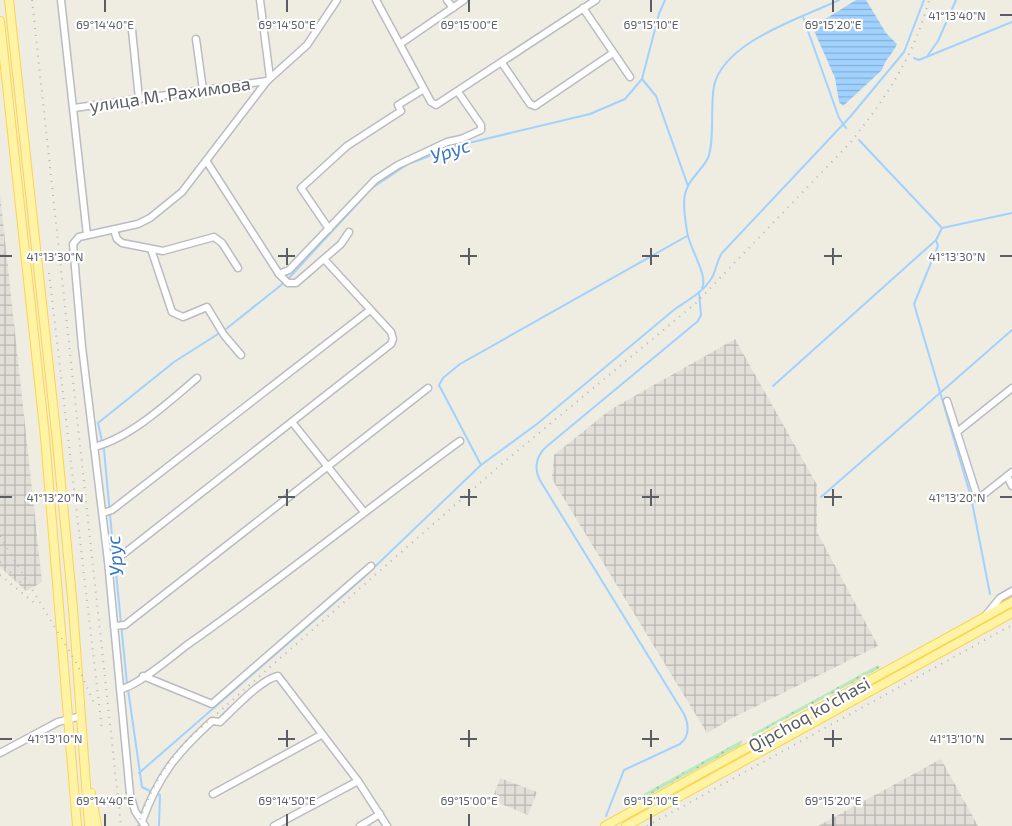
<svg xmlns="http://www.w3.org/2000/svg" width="1012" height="826" viewBox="0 0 1012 826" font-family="'Exo 2',sans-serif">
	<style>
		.industrial { fill: url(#industrial-grid) }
		.grass { fill: url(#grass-dots) }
		.water { fill: url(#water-rules) }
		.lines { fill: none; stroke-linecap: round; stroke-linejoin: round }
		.stream { stroke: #a1d2ff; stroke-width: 2 }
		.minor-casing { stroke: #b9bcc2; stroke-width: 9 }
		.major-casing { stroke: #ffd34a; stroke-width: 10 }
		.minor { stroke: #fff; stroke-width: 6 }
		.major { stroke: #fff4a6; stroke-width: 8 }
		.rail { stroke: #b5b6b7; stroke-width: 2; stroke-dasharray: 1 6; stroke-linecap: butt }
		.ticks { fill: none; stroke: #5a5e64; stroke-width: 2 }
		.labels { text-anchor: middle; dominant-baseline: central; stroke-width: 4.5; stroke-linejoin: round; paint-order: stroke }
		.street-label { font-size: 18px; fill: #5a5e64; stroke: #fff }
		.water-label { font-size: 19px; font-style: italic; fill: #3476c6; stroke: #fff }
		.ticks-label { font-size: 12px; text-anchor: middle; fill: #5a5e64; stroke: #fff; stroke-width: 4.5; stroke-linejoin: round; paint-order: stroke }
	</style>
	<defs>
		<pattern id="industrial-grid" width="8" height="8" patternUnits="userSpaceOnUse" patternTransform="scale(1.25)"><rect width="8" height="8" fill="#e2dfd9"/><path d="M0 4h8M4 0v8" fill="none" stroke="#bab8b4"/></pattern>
		<pattern id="grass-dots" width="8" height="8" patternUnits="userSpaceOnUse" patternTransform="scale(1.25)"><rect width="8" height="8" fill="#bae9bc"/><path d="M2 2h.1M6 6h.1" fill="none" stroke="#9ac09c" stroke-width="1.8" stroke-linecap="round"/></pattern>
		<pattern id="water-rules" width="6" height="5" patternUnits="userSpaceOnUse" patternTransform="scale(1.25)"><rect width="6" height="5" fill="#a1d2ff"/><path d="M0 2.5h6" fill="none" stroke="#86aed2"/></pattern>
	</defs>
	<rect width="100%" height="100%" fill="#efece1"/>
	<!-- industrial -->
	<g class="industrial">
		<polygon points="0,194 42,582 26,591 0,567"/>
		<polygon points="735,339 817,485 817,532 878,646 734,717 707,733 552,479 554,455 610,410"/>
		<polygon points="941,759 978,826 818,826"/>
		<polygon points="500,778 537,792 528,815 492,800"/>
	</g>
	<!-- grass -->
	<g class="grass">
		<polygon points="878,665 880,668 752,737 752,734"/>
		<polygon points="742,740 741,745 627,807 627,803"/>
	</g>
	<!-- water -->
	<path class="water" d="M856,0H866L886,33L897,44C893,54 885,59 882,70L843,106L839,102L835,78L812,26L814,22L827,18Z"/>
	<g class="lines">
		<!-- stream -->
		<g class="stream">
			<polyline points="803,17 839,118 846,128"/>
			<polyline points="928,55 938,41 956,0"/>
			<polyline points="914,58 919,60 1012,22"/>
			<polyline points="642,79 656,96 688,186"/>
			<polyline points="859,140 942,228"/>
			<polyline points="936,240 938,246 914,304 971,497 990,594"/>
			<polyline points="288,279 372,188 408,164 456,146 590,114 625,99 642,79 659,14 665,0"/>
			<path d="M702,288C709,276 688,246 687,231C685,217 681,199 688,186C693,176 703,168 708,158C715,140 710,105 714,86C724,41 802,18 839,0"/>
			<polyline points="226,329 285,282"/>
			<polyline points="773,386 936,240 942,228 1012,213"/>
			<polyline points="481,465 439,385 443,378 460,364 687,236"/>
			<polyline points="821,497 1012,330"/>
			<polyline points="114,557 104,450 98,423 174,362 218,334"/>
			<polyline points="115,562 127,684"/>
			<polyline points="128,689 142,787 152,792"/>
			<path d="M139,773L362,579L481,465L537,424L675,309C688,300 703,292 711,279C716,272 716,262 722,253L850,117L904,52L924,0"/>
			<polyline points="157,794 160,795 159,826"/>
			<path d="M606,816L624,770L680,744C690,736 689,725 684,714L541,482C534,470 535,457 546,447L698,321L701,315L699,292"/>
		</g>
		<defs>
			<g id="minor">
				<polyline points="61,0 87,235"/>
				<polyline points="260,0 270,78"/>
				<polyline points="376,0 431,102 436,105 596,0"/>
				<polyline points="447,0 453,8"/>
				<polyline points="583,8 630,77"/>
				<polyline points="132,30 139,99"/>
				<polyline points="196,39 203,90"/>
				<polyline points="400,44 464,0"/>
				<polyline points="502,63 530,104 535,106 613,53"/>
				<polyline points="74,108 267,81"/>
				<polyline points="207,162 279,274 288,283 296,283 341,244 349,232"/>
				<polyline points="329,229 301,188 347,146 401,111 398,105 424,89"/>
				<polyline points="114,230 117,239 122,243 163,251 214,237 222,243 238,268"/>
				<polyline points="151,249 172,312 183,317 207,307 224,335 241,355"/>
				<polyline points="279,274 289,270 375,180 398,165 447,142 461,139 481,130 481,125 458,92"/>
				<polyline points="947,401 978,499 1012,472"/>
				<polyline points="292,422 364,512"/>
				<polyline points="957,432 1012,388"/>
				<path d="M94,447C130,438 169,402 197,378"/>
				<polyline points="1007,476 1012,486"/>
				<polyline points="103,513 112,510 370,310"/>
				<polyline points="108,561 117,559 391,344 393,339 391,332 324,259"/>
				<polyline points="986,615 1000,598 1012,591"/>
				<polyline points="114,626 125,625 428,388"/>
				<polyline points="143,676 212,704 371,566"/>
				<path d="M121,689C137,686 173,656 187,645C280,580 368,508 460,441"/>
				<polyline points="0,753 58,722 81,716"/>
				<polyline points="213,794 321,735"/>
				<path d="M142,821C159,775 176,754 212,721L220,722C233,710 261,679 278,676L358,781L387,826"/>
				<polyline points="145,826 135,811 130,794 108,561 82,347 73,244 79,237 138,224 150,218 182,192 267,81 307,45 337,0"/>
				<polyline points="274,826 358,781"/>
				<polyline points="360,826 380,814"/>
			</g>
			<g id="major">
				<polyline points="9,0 56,432 73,608 89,826"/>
				<polyline points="0,21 45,437 77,826"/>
				<polyline points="91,793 97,826"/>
				<polyline points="605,826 1012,602"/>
				<polyline points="626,826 1012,613"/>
			</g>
		</defs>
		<!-- minor casing -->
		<use href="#minor" class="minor-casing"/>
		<!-- major casing -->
		<use href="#major" class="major-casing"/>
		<!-- minor -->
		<use href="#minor" class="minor"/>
		<!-- major -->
		<use href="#major" class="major"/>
		<!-- rail -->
		<g class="rail">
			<polyline points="32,0 121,826"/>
			<polyline points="49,273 102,730"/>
			<polyline points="0,536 77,664 95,706"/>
			<polyline points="0,562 23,585"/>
			<polyline points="0,575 37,605"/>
			<polyline points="876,825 877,826"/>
			<path d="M138,826C148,793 165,764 188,739L504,462L696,303L849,144C885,100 914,56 929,0"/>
			<polyline points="647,826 1012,625"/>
		</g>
	</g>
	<!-- ticks -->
	<path class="ticks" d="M105,0V12M287,0V12M469,0V12M651,0V12M833,0V12M1000,15H1012M287,248V265M469,248V265M651,248V265M833,248V265M0,256H12M278,256H295M460,256H477M642,256H659M824,256H842M1000,256H1012M287,489V506M469,489V506M651,489V506M833,489V506M0,497H12M278,497H295M460,497H477M642,497H659M824,497H842M1000,497H1012M287,730V747M469,730V747M651,730V747M833,730V747M0,739H12M278,739H295M460,739H477M642,739H659M824,739H842M1000,739H1012M105,814V826M287,814V826M469,814V826M651,814V826M833,814V826"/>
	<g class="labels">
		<!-- street labels -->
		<g class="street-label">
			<text transform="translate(170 94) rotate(-8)">улица М. Рахимова</text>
			<text transform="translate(809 714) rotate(-29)">Qipchoq ko'chasi</text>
		</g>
		<!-- water labels -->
		<g class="water-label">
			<text transform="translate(450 150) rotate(-18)">Урус</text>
			<text transform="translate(114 556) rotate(-95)">Урус</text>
		</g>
	</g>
	<g class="ticks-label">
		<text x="957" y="20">41°13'40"N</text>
		<text x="105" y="29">69°14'40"E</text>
		<text x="287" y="29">69°14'50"E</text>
		<text x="469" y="29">69°15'00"E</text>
		<text x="651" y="29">69°15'10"E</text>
		<text x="833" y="29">69°15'20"E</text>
		<text x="55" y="261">41°13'30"N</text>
		<text x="957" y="261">41°13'30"N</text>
		<text x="55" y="502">41°13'20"N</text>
		<text x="957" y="502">41°13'20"N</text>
		<text x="55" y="743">41°13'10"N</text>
		<text x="957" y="743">41°13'10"N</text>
		<text x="105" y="805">69°14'40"E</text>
		<text x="287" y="805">69°14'50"E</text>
		<text x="469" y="805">69°15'00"E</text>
		<text x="651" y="805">69°15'10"E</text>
		<text x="833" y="805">69°15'20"E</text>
	</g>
</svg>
